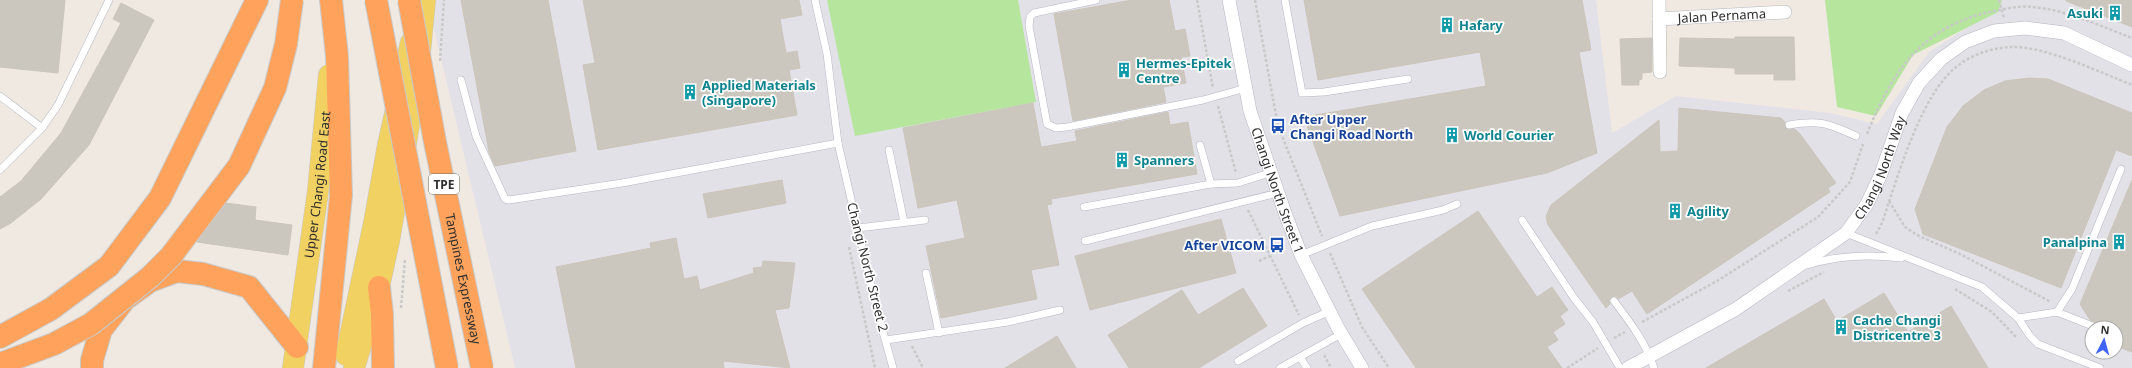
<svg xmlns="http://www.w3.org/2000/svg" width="2132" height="368" viewBox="0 0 2132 368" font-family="'Noto Sans',sans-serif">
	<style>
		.industrial { fill: #e3e1e8; fill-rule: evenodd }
		.green { fill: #b6e59e }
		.building { fill: #cbc7bf; stroke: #cbc5ba }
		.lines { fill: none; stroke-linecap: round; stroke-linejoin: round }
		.lane-casing { stroke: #b4b7c1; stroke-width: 8 }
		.street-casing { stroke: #b4b7c1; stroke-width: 14 }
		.primary-casing { stroke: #c9c9c9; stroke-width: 22 }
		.highway-casing { stroke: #c9c9c9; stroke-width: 24 }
		.path { stroke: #c9c9c9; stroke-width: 2.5; stroke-dasharray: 3 2; stroke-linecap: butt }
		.lane { stroke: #fff; stroke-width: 7 }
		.street { stroke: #fff; stroke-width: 13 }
		.primary { stroke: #f2d163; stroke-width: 21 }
		.highway { stroke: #ffa35c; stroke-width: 22 }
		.highway-bridge-casing { stroke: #c9c9c9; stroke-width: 24; stroke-linecap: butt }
		.highway-bridge { stroke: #ffa35c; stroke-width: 22 }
		.labels { text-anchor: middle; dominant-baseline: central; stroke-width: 3.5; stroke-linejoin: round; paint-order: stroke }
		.shield { fill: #fff; stroke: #6d6d6d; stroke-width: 1 }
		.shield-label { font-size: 12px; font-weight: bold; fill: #2e2e2e }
		.culture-label { font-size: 13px; font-weight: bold; fill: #0d838f; stroke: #fff; text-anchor: start }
		.street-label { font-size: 13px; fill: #2e2e2e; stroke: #fff }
		.transit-label { font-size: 13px; font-weight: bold; fill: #164399; stroke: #fff; text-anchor: start }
	</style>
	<rect width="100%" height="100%" fill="#efe9e1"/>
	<!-- industrial -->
	<path class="industrial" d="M427,0H1596L1612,133L1676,96L1830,113L1877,124L1929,52L1984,17L1988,0H2132V368H515ZM2092,328H2116V352H2092Z"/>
	<!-- green -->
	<g class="green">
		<polygon points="827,0 1018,0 1036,102 855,136"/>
		<polygon points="1825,0 2002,0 1998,12 1913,55 1876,116 1837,107"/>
	</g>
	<!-- building -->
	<g class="building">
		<polygon points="0,0 65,0 58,73 0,67"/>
		<polygon points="461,0 548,0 576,151 495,166 489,152"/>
		<polygon points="583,0 799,0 802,15 780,19 786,53 797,51 800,68 789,70 797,115 598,150 583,65 595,63"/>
		<polygon points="1132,0 1169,0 1175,31 1185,29 1190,56 1181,57 1186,83 1163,87 1166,102 1073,121 1054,14"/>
		<polygon points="1304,0 1582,0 1591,50 1579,52 1597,153 1547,173 1340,216 1304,117 1486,86 1480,52 1318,80"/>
		<polygon points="2132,0 2132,27 2066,1 2066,0"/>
		<polygon points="121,3 154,20 89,145 41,199 11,223 0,229 0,197 21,181 61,133 121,23 113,19"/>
		<polygon points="1735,37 1794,37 1795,80 1774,80 1774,74 1735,74 1735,68 1679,66 1680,38 1735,39"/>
		<polygon points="1652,38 1652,72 1642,73 1642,79 1639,80 1639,85 1622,85 1620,39"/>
		<polygon points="2029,78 2048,79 2132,113 2132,156 2116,150 2061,288 1923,234 1915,209 1947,127 1963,106 1984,90 2005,81"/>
		<polygon points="1033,103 1041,147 1077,141 1075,131 1168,112 1170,125 1188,122 1197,174 1051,199 1052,204 1047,205 1059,265 1031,270 1037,299 941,318 926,246 965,238 957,200 918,208 903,128"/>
		<polygon points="1679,108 1781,118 1785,122 1785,128 1795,129 1800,134 1836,183 1828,188 1830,192 1647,314 1632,291 1618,299 1616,296 1611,297 1609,301 1610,304 1606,308 1548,225 1546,217 1551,205 1659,120 1660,152 1678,151"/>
		<polygon points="782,180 786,203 708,218 703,194"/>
		<polygon points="2132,180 2132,352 2116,346 2116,328 2100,328 2099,324 2090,320 2080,304"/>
		<polygon points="226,203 256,207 255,220 292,225 288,255 197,242"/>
		<polygon points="1478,211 1537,297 1552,287 1568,310 1560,316 1565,324 1553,332 1558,340 1547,347 1562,368 1416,368 1362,289"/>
		<polygon points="1221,219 1236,273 1090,310 1075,256"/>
		<polygon points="676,238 684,279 697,276 700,290 754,273 753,268 762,267 763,261 795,263 789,308 775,310 790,368 723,361 724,368 576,368 556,267 651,248 650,243"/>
		<polygon points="1243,288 1267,326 1199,368 1129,368 1108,335 1182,290 1198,315"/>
		<polygon points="1884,293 1908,332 1951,306 1988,368 1706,368 1824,299 1837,321"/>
		<polygon points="1057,336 1076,368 1005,368"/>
	</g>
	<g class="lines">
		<defs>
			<g id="lane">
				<polyline points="815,0 827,54 838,143 875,303 893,368"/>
				<polyline points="1096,0 1034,13 1030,17 1029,26 1047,124 1056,128 1067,127 1203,100 1246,88"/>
				<polyline points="1285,0 1302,93 1324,92 1408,79"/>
				<polyline points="461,80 476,136 505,199 509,200 622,183 838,143"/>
				<polyline points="0,96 42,128"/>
				<path d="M1789,125C1819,120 1828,123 1856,136"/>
				<polyline points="1200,145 1211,184 1238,183 1272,172"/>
				<polyline points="889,150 904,222"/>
				<polyline points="0,170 42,128 58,105 109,0"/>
				<polyline points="1084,207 1211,184"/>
				<polyline points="1522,220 1574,298 1593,322 1620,368"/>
				<polyline points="858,228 925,220"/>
				<polyline points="1846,233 1982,287 2018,318 2030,336 2038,344 2100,368"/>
				<polyline points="1085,241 1278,193"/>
				<polyline points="1301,255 1372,226 1443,210 1457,204"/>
				<path d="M1807,265C1838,255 1869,254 1901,258"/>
				<polyline points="926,273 939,333"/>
				<path d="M1614,301C1630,322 1646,343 1654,368"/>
				<polyline points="2057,312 2072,289 2121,169"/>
				<polyline points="2018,318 2057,312 2095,327"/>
				<polyline points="886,340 1008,322 1060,310"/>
				<polyline points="1300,357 1307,368"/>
				<polyline points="1238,361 1303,323 1330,311"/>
				<polyline points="1280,368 1341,334"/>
			</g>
			<g id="street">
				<path id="s1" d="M1229,0L1250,111L1285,213L1301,255L1338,328L1362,368"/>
				<polyline points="1659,0 1660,72"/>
				<path id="s2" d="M1659,19L1785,12"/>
				<path id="s3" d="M1628,368L1736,309L1846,233L1867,204L1881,174L1902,113L1919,83L1941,59L1965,42L1994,31L2025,28L2064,33L2132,65"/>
			</g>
			<g id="primary">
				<polyline points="346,355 374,223 388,145 411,42"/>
				<path id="s4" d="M293,368L318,191L329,75"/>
				<polyline points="354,368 379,287 389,241 418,73 425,0"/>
			</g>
			<g id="highway">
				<polyline points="379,287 382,314 383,368"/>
				<polyline points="0,337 51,309 109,266 160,198 257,0"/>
				<polyline points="92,368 92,360 101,330 125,299 150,281 177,271 203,274 249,287 297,347"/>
				<polyline points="324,368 341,195 337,56 331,0"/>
			</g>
		</defs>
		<!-- lane casing -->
		<use href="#lane" class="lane-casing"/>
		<!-- street casing -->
		<use href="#street" class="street-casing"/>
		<!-- primary casing -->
		<use href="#primary" class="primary-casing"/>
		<!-- highway casing -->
		<use href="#highway" class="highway-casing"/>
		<!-- path -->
		<g class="path">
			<polyline points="1197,0 1213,88"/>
			<polyline points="1255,0 1278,126 1322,236"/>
			<polyline points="1999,0 2004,18"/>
			<polyline points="440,61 444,0"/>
			<polyline points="1218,106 1236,173"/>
			<path d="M1867,134C1891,74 1919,30 1985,13C2000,10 2018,5 2033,7C2067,10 2100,26 2132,38"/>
			<polyline points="1889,201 1905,227 1917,235 1960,254 2051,302"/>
			<polyline points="1248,210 1299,315"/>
			<path d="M1876,234L1882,223C1897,179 1920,97 1955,68C1970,55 1991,48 2011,47C2042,45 2102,73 2132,85"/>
			<polyline points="849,247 875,368"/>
			<polyline points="1330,253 1362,327 1389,368"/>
			<polyline points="1259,261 1270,256"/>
			<polyline points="1955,289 1992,312 2017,338"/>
			<polyline points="1788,291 1824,272"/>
			<polyline points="401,308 405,259"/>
			<polyline points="1642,322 1717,281 1818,217 1850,182 1863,144"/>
			<polyline points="1614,338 1625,332"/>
			<polyline points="912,346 923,368"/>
			<polyline points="1324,355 1331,368"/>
			<polyline points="1567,368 1598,348"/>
		</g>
		<!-- lane -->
		<use href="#lane" class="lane"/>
		<!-- street -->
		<use href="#street" class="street"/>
		<!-- primary -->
		<use href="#primary" class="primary"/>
		<!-- highway -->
		<use href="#highway" class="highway"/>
		<defs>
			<g id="highway-bridge">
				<polyline points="376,0 447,368"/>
				<path id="s5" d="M409,0L435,142L482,368"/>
				<polyline points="0,364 54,344 91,324 150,277 171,256 239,166 275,88 286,44 292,0"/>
			</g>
		</defs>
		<!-- highway-bridge casing -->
		<use href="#highway-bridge" class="highway-bridge-casing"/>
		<!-- highway-bridge -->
		<use href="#highway-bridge" class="highway-bridge"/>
	</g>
	<!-- icons -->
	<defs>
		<symbol id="building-bare" viewBox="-9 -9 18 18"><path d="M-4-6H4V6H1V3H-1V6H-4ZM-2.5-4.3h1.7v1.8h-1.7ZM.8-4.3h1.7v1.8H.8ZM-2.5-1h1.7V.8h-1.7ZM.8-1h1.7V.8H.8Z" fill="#0f9aa8" stroke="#fff" stroke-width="2.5" paint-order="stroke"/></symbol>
		<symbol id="bus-bare" viewBox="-9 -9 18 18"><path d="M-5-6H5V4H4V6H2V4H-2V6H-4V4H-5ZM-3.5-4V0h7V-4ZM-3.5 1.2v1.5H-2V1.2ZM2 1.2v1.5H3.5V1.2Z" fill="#1a4fb4" stroke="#fff" stroke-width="2.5" paint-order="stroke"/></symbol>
	</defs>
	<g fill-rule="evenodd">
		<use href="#building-bare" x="2104" y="2" width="22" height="22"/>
		<use href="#building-bare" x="1436" y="14" width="22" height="22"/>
		<use href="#building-bare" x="1113" y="59" width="22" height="22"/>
		<use href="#building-bare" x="679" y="81" width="22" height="22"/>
		<use href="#bus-bare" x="1267" y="115" width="22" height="22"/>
		<use href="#building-bare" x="1441" y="124" width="22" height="22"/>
		<use href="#building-bare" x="1111" y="149" width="22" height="22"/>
		<use href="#building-bare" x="1664" y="200" width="22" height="22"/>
		<use href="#building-bare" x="2108" y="231" width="22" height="22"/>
		<use href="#bus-bare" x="1266" y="234" width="22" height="22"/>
		<use href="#building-bare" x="1830" y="316" width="22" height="22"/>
	</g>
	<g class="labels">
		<!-- shield labels -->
		<rect class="shield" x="429" y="174" width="30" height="20" rx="3"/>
		<g class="shield-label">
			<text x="444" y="184">TPE</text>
		</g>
		<!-- culture labels -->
		<g class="culture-label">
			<text x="2103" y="13" text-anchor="end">Asuki</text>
			<text x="1459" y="25">Hafary</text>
			<text x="1136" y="63">Hermes-Epitek<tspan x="1136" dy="15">Centre</tspan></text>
			<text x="702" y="85">Applied Materials<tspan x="702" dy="15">(Singapore)</tspan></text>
			<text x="1464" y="135">World Courier</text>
			<text x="1134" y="160">Spanners</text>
			<text x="1687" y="211">Agility</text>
			<text x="2107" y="242" text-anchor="end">Panalpina</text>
			<text x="1853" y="320">Cache Changi<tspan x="1853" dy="15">Districentre 3</tspan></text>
		</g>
		<!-- street labels -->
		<g class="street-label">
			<text stroke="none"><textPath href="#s2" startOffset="63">Jalan Pernama</textPath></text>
			<text stroke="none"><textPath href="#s3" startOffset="331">Changi North Way</textPath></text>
			<text stroke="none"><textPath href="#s4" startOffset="185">Upper Changi Road East</textPath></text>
			<text stroke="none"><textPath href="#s1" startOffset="197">Changi North Street 1</textPath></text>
			<text transform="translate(868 267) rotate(76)">Changi North Street 2</text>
			<text stroke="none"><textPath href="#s5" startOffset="284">Tampines Expressway</textPath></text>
		</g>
		<!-- transit labels -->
		<g class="transit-label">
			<text x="1290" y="119">After Upper<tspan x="1290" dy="15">Changi Road North</tspan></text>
			<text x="1265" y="245" text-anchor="end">After VICOM</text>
		</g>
	</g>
	<!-- north arrow -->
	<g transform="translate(2104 340) rotate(6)"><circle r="19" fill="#ffffff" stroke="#ababab"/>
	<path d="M0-3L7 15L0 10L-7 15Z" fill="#4264fb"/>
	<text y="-6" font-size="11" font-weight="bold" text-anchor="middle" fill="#2e2e2e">N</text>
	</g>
</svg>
